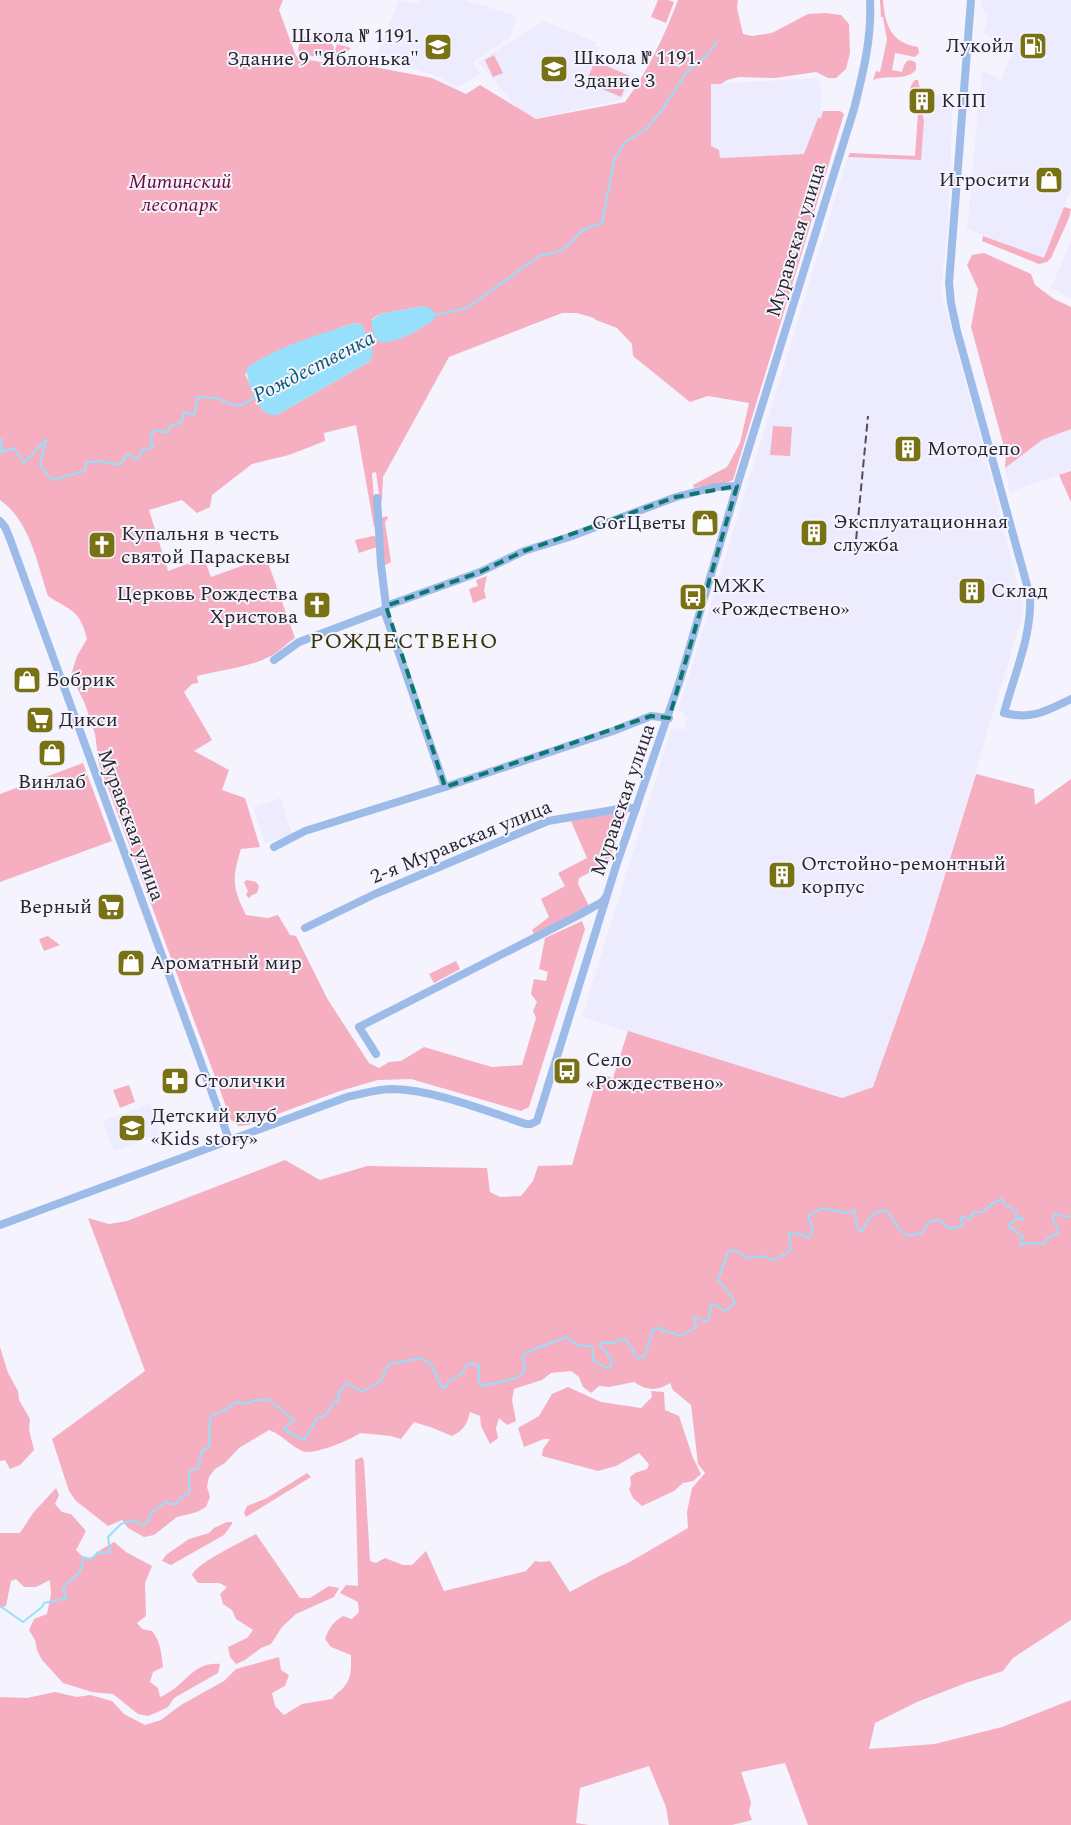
<svg xmlns="http://www.w3.org/2000/svg" width="1071" height="1825" viewBox="0 0 1071 1825" font-family="Spectral,serif">
	<style>
		.built { fill: #edebfe }
		.green { fill: #f5afc1; fill-rule: evenodd }
		.water { fill: #97e0fb }
		.lines { fill: none; stroke-linecap: round; stroke-linejoin: round }
		.stream { stroke: #97e0fb; stroke-width: 2 }
		.street { stroke: #9dbbe8; stroke-width: 8 }
		.rail { stroke: #504f56; stroke-width: 2; stroke-dasharray: 8 4; stroke-linecap: butt }
		.marked { fill: none; stroke: #0f766e; stroke-width: 4; stroke-dasharray: 10 6; stroke-linejoin: round }
		.labels { text-anchor: middle; dominant-baseline: central; stroke-width: 4; stroke-linejoin: round; paint-order: stroke }
		.poi-label { font-size: 20px; fill: #27262d; stroke: #f5f3fd; text-anchor: start }
		.park-label { font-size: 20px; font-style: italic; fill: #6c0a35; stroke: #f5f3fd }
		.street-label { font-size: 20px; fill: #27262d; stroke: #f5f3fd }
		.water-label { font-size: 21px; font-style: italic; fill: #065a71; stroke: #f5f3fd }
		.quarter-label { font-size: 22px; letter-spacing: 1px; fill: #373308; stroke: #f5f3fd }
	</style>
	<rect width="100%" height="100%" fill="#f5f3fd"/>
	<!-- built -->
	<g class="built">
		<polygon points="399,0 416,4 422,0 464,0 517,16 510,37 474,61 473,64 481,74 456,88 438,76 376,57"/>
		<polygon points="981,0 1071,0 1071,189 1044,258 967,229 982,70 1001,80 1015,46 983,33 989,15 984,12"/>
		<polygon points="544,21 596,42 595,46 599,47 597,57 638,76 621,100 528,120 478,62"/>
		<polygon points="819,78 821,95 820,110 823,111 821,118 818,118 804,154 719,158 711,146 711,84"/>
		<polygon points="941,93 953,98 948,223 941,292 988,467 1024,610 925,940 873,1087 842,1098 582,1017 671,730 677,728 684,730 688,718 683,716 684,713 678,711 848,157 921,160 918,100"/>
		<polygon points="1071,241 1071,298 1051,288"/>
		<polygon points="1071,429 1071,471 1010,492 1005,468 1042,440"/>
		<polygon points="280,798 292,834 265,843 253,807"/>
		<polygon points="150,1104 161,1134 114,1151 103,1121"/>
	</g>
	<!-- green -->
	<g class="green">
		<path d="M0,0H283L279,10L296,56L303,59L345,66H369L432,78L466,94L480,85L536,119L625,102C648,71 664,37 678,0H738L737,8L743,34L752,36L772,33L808,14L825,13L841,15L849,24L850,53L846,69L836,78H828L816,72L775,78L739,77L727,80L721,84H711V146L719,150L720,158L804,154L818,118H821L823,111H840L844,114L733,480C721,486 707,484 694,488L693,485L727,467L740,443L749,403L708,396L690,402L633,356L632,344L617,328L596,320L594,318L577,313H562L449,357L383,477L382,501L380,502L376,472L372,473L376,525L374,527L356,425L324,433L325,441L289,455L252,464L212,495L210,507L197,513L182,500L149,510L168,571L204,558L211,577L266,557L295,638C287,643 281,650 273,655C251,667 221,670 197,676L198,683L192,684L184,692L212,740L194,751L229,770L222,790L245,798L260,847L241,849C232,878 232,888 246,915L268,918L278,915L290,935L296,936L328,1000L369,1063L379,1068L389,1062L401,1061L424,1047L492,1067L522,1065L536,1018L533,1011L537,1002L531,994L534,979L546,981L548,972L539,969L545,938L582,921L585,929L529,1107L521,1111L411,1079L378,1080L340,1091L248,1125L239,1126L231,1120L99,764L95,734L85,704L71,675L77,656L87,639C80,610 71,611 48,596C37,563 30,521 0,500ZM424,306L434,320L406,336L372,329V319L380,314ZM354,323L362,325C368,341 373,343 370,361L277,415L265,412L258,403L245,374L342,327Z"/>
		<polygon points="658,0 668,0 674,2 666,23 651,17"/>
		<path d="M880,0H883C885,25 891,43 918,47L919,53L915,57L895,53L892,70L902,72C904,64 907,56 916,63V70C904,82 887,74 873,80L876,71L880,72L887,40L883,17H881Z"/>
		<polygon points="306,37 332,44 334,48 329,60 299,53 298,49 301,38"/>
		<polygon points="337,44 351,48 336,62 332,61"/>
		<polygon points="494,55 503,73 493,77 485,60"/>
		<polygon points="595,61 630,76 621,97 586,82"/>
		<path d="M915,80H918L922,98L918,100L924,120L921,160L848,157L850,153L915,156L918,113L913,111C906,103 908,87 915,80Z"/>
		<polygon points="1064,207 1071,209 1069,218 1051,258 1047,262 1039,264 982,241 983,236 1044,258"/>
		<polygon points="984,253 1031,274 1035,285 1054,299 1071,307 1071,429 1042,440 1005,468 1006,454 971,327 978,289 967,265 972,255"/>
		<polygon points="773,426 792,427 790,456 770,455"/>
		<polygon points="1071,471 1071,502 1059,475"/>
		<polygon points="387,516 388,518 385,522 391,562 385,565 381,518"/>
		<polygon points="373,536 377,537 377,547 359,553 355,540"/>
		<polygon points="487,576 484,590 486,598 473,603 469,589 478,586 476,580"/>
		<polygon points="83,763 112,841 0,882 0,794"/>
		<path d="M976,774L1034,789L1035,805L1071,779V1620L1013,1658L1003,1671L966,1683L917,1702L875,1723L869,1749L935,1744L1002,1727L1071,1700V1825H808L785,1763L741,1772L751,1802L749,1812L752,1820L732,1825H669L666,1807L649,1766L580,1788L576,1823L589,1825H0V1697L27,1698L55,1692L77,1697L90,1695L112,1701L124,1714L145,1725L161,1720L181,1705L224,1681L236,1669L279,1657L281,1670L289,1675L285,1686L272,1693L275,1706L284,1715L302,1704L332,1699C336,1693 343,1690 346,1684C352,1676 351,1664 351,1655L331,1647L325,1639C329,1628 333,1622 343,1616L352,1619L359,1612L358,1602L340,1593L346,1585L358,1586L355,1460L362,1457L364,1461L370,1561L376,1563L385,1558L403,1565H412L426,1551L444,1591L526,1571L535,1561L541,1562L550,1561L570,1592L599,1576L628,1563L688,1528L687,1512L692,1488L705,1473L698,1464L691,1405L673,1390L670,1383C658,1391 647,1391 634,1382L609,1387L599,1386L591,1393L583,1387L579,1377L571,1371L551,1373L542,1380L514,1389L512,1400L516,1421L507,1425L499,1418L496,1428L498,1438L490,1444L481,1426L480,1416L470,1412C467,1424 464,1430 452,1436L433,1428L414,1422L401,1439L391,1436L360,1433C351,1440 312,1456 302,1451C290,1445 282,1435 269,1430L239,1448L225,1463L215,1469L209,1477L207,1487L210,1497L206,1507L197,1512L177,1517L154,1535L144,1537L128,1528L122,1520L108,1526L76,1501L69,1491L52,1439L145,1371L88,1218L109,1224L127,1221L285,1160L320,1180L367,1166L487,1168L490,1192L500,1197L521,1196L533,1181L538,1166L572,1165L598,1074L613,1078L628,1031L842,1098L873,1087L925,940Z"/>
		<polygon points="628,811 609,860 604,865 579,878 578,884 589,906 534,934 532,930 549,917 541,899 565,886 558,873 587,858 571,821"/>
		<polygon points="247,880 256,882 259,886 257,893 252,895 249,898 246,895 248,891 244,882"/>
		<polygon points="48,936 60,945 44,951 39,939"/>
		<polygon points="456,961 460,969 434,983 429,974"/>
		<polygon points="129,1085 135,1102 120,1108 113,1090"/>
		<polygon points="0,1347 8,1373 18,1391 19,1400 30,1419 29,1430 34,1450 20,1465 10,1469 5,1460 0,1461"/>
		<polygon points="568,1387 601,1402 641,1408 652,1397 651,1391 664,1392 665,1410 679,1416 693,1458 701,1474 693,1481 683,1483 674,1491 642,1506 633,1498 629,1489 631,1484 630,1477 635,1473 647,1469 649,1464 639,1453 616,1466 598,1471 542,1456 543,1449 550,1439 544,1439 524,1447 518,1428 539,1416 552,1394"/>
		<polygon points="307,1473 311,1477 246,1517 244,1513 247,1506 267,1498"/>
		<path d="M56,1488L59,1495L55,1504L62,1512L71,1514L86,1531L76,1550L82,1556L91,1558L102,1549L114,1542L126,1552L152,1566L145,1583L146,1616L137,1623L142,1629L152,1631C161,1642 161,1653 163,1667L153,1672L150,1682L158,1688L160,1697C184,1688 192,1661 220,1664L218,1673L174,1698L168,1707L158,1712L148,1716L138,1714L113,1694L92,1692L63,1683L42,1660L37,1650L35,1640L29,1630L34,1619L47,1614L51,1594L50,1580L36,1587H24L16,1579L11,1581L6,1606L0,1608V1533H20L33,1513Z"/>
		<polygon points="227,1522 232,1522 232,1524 224,1535 171,1565 162,1561 166,1555 189,1539 209,1533 214,1528"/>
		<path d="M256,1534L300,1598H310L329,1586L339,1588L334,1597L296,1614L282,1627L271,1644L261,1648L245,1660L236,1664L230,1657L228,1647L247,1638L253,1630L236,1619L232,1610L223,1604L220,1594L227,1587L219,1583H198L192,1575C197,1563 243,1541 256,1534Z"/>
	</g>
	<!-- water -->
	<g class="water">
		<path d="M424,306L433,310L435,315L434,320C422,328 392,347 378,341L372,329V320L380,314Z"/>
		<path d="M354,323L362,325C366,336 377,349 370,361L277,415C273,415 269,415 265,412C257,406 245,378 247,368C277,346 319,335 354,323Z"/>
	</g>
	<g class="lines">
		<!-- stream -->
		<g class="stream">
			<polyline points="435,315 467,308 539,256 561,251 571,243 582,230 602,223 614,161 624,143 646,129 662,110 686,73 707,55 717,42"/>
			<polyline points="366,338 376,335"/>
			<polyline points="0,440 2,439 1,452 14,448 24,463 44,442"/>
			<polyline points="46,440 40,465 51,480 85,471 86,463 101,461 119,465 128,454 137,460 142,450 153,447 150,437 155,430 167,433 170,426 181,423 184,412 194,415 198,397 217,398 230,404 239,406 256,397"/>
			<path d="M0,1606L23,1622L42,1607L44,1603L67,1598L63,1590C66,1580 76,1579 80,1571C82,1567 82,1562 83,1557C90,1561 93,1558 98,1552L103,1553L110,1552L108,1537L121,1524L135,1520L139,1524H146L152,1512L166,1502L171,1504H176L181,1497L189,1493V1473L191,1470L198,1468L202,1450L209,1447L210,1417C220,1411 227,1411 236,1402L245,1404L255,1400H269L294,1420L284,1429L286,1431L304,1440L317,1418L325,1416L334,1402L338,1401L340,1394L338,1393L347,1383L362,1392L382,1380L386,1368L390,1364L421,1358L431,1364L441,1386L445,1388L449,1381L463,1373L465,1367L470,1363L479,1365V1381L482,1386L517,1378L525,1370L523,1357L525,1353L566,1337L577,1345L592,1346L593,1360L606,1368L611,1367L612,1362L606,1351L600,1346L601,1343H612L625,1339L627,1340L635,1355L639,1358L645,1355L653,1329L661,1328L663,1332L666,1331L680,1336L696,1327L694,1319L696,1317L703,1321H708L711,1305H716L725,1311L734,1304V1300L718,1280L728,1252L734,1250L741,1253L745,1258L763,1256C775,1264 779,1257 791,1250L789,1233L801,1234L809,1238L813,1228L808,1216L822,1208L846,1213L854,1211L857,1227L861,1232C869,1220 869,1213 886,1210L900,1230L908,1236L922,1233C929,1223 925,1221 940,1220L950,1229L961,1226L963,1224L960,1219L962,1217L964,1216L970,1220L973,1213L983,1212L993,1203L1002,1199L1006,1206L1011,1207L1016,1212V1216L1023,1219L1014,1220L1009,1225L1010,1228L1016,1230L1015,1231L1023,1237L1020,1245L1028,1243L1043,1244L1049,1237L1058,1233V1228L1053,1221V1216L1057,1214L1065,1217L1071,1216"/>
		</g>
		<!-- street -->
		<g class="street">
			<path d="M971,0L949,283L951,303L957,331L1030,596C1032,636 1014,675 1004,713C1032,720 1046,711 1071,699"/>
			<polyline points="377,498 381,565 386,606 384,610 445,787"/>
			<polyline points="0,521 5,527 10,539 230,1142"/>
			<polyline points="386,606 480,572 524,551 569,537 676,497 715,487 737,486"/>
			<polyline points="274,660 299,642 384,610"/>
			<polyline points="274,847 305,831 445,787 613,731 651,716 669,718"/>
			<polyline points="305,928 375,894 548,821 625,808 636,808"/>
			<polyline points="376,1054 359,1027 579,915 602,902 606,897"/>
			<path d="M0,1225L347,1097C362,1094 377,1089 393,1089C435,1090 486,1111 526,1124H531L537,1121L616,866L680,680L737,486L854,109C863,73 872,38 870,0"/>
		</g>
		<!-- rail -->
		<polyline class="rail" points="855,551 868,416"/>
	</g>
	<!-- marked area -->
	<path class="marked" d="M737,486L669,718L651,716L445,787L386,606L480,572L524,551L676,497Z"/>
	<!-- icons -->
	<defs>
		<symbol id="fuel-square" viewBox="-11 -11 22 22"><rect x="-9" y="-9" width="18" height="18" rx="4" fill="#787214" stroke="#f5f3fd"/><path d="M-5.5-6h7V0h2V4h1.3V-2.5L3-4.5l.8-.8L6-3V5H2.5V1h-1V6h-7ZM-4.2-4.7v3.2H.2V-4.7Z" fill="#fff"/></symbol>
		<symbol id="school-square" viewBox="-11 -11 22 22"><rect x="-9" y="-9" width="18" height="18" rx="4" fill="#787214" stroke="#f5f3fd"/><path d="M0-5L7-2L0 1L-7-2ZM-4 1L0 2.5L4 1V4Q0 6-4 4Z" fill="#fff"/></symbol>
		<symbol id="building-square" viewBox="-11 -11 22 22"><rect x="-9" y="-9" width="18" height="18" rx="4" fill="#787214" stroke="#f5f3fd"/><path d="M-4-6H4V6H1V3H-1V6H-4ZM-2.5-4.3h1.7v1.8h-1.7ZM.8-4.3h1.7v1.8H.8ZM-2.5-1h1.7V.8h-1.7ZM.8-1h1.7V.8H.8Z" fill="#fff"/></symbol>
		<symbol id="shop-square" viewBox="-11 -11 22 22"><rect x="-9" y="-9" width="18" height="18" rx="4" fill="#787214" stroke="#f5f3fd"/><path d="M-5-2.5h2.3a2.7 3.5 0 0 1 5.4 0H5L5.5 6h-11ZM-1.5-2.5h3a1.5 2.3 0 0 0-3 0Z" fill="#fff"/></symbol>
		<symbol id="church-square" viewBox="-11 -11 22 22"><rect x="-9" y="-9" width="18" height="18" rx="4" fill="#787214" stroke="#f5f3fd"/><path d="M-1.2-6h2.4v3.5h3.3v2.4h-3.3V6h-2.4V-.1h-3.3v-2.4h3.3Z" fill="#fff"/></symbol>
		<symbol id="bus-square" viewBox="-11 -11 22 22"><rect x="-9" y="-9" width="18" height="18" rx="4" fill="#787214" stroke="#f5f3fd"/><path d="M-5-6H5V4H4V6H2V4H-2V6H-4V4H-5ZM-3.5-4V0h7V-4ZM-3.5 1.2v1.5H-2V1.2ZM2 1.2v1.5H3.5V1.2Z" fill="#fff"/></symbol>
		<symbol id="supermarket-square" viewBox="-11 -11 22 22"><rect x="-9" y="-9" width="18" height="18" rx="4" fill="#787214" stroke="#f5f3fd"/><path d="M-6-5.5h2.5l.6 2H6L4.5 2H-2.5L-4.4-4H-6ZM-1.5 3.2a1.3 1.3 0 1 0 .1 0ZM3 3.2a1.3 1.3 0 1 0 .1 0Z" fill="#fff"/></symbol>
		<symbol id="pharmacy-square" viewBox="-11 -11 22 22"><rect x="-9" y="-9" width="18" height="18" rx="4" fill="#787214" stroke="#f5f3fd"/><path d="M-2-6h4v4h4v4h-4v4h-4v-4h-4v-4h4Z" fill="#fff"/></symbol>
	</defs>
	<g fill-rule="evenodd">
		<use href="#fuel-square" x="1017" y="30" width="32" height="32"/>
		<use href="#school-square" x="422" y="31" width="32" height="32"/>
		<use href="#school-square" x="538" y="53" width="32" height="32"/>
		<use href="#building-square" x="906" y="85" width="32" height="32"/>
		<use href="#shop-square" x="1033" y="164" width="32" height="32"/>
		<use href="#building-square" x="892" y="433" width="32" height="32"/>
		<use href="#shop-square" x="689" y="507" width="32" height="32"/>
		<use href="#building-square" x="798" y="517" width="32" height="32"/>
		<use href="#church-square" x="86" y="529" width="32" height="32"/>
		<use href="#building-square" x="956" y="575" width="32" height="32"/>
		<use href="#bus-square" x="677" y="581" width="32" height="32"/>
		<use href="#church-square" x="301" y="589" width="32" height="32"/>
		<use href="#shop-square" x="11" y="664" width="32" height="32"/>
		<use href="#supermarket-square" x="24" y="704" width="32" height="32"/>
		<use href="#shop-square" x="36" y="737" width="32" height="32"/>
		<use href="#building-square" x="766" y="859" width="32" height="32"/>
		<use href="#supermarket-square" x="95" y="891" width="32" height="32"/>
		<use href="#shop-square" x="115" y="947" width="32" height="32"/>
		<use href="#bus-square" x="551" y="1055" width="32" height="32"/>
		<use href="#pharmacy-square" x="159" y="1065" width="32" height="32"/>
		<use href="#school-square" x="116" y="1112" width="32" height="32"/>
	</g>
	<g class="labels">
		<!-- poi labels -->
		<g class="poi-label">
			<text x="419" y="36" text-anchor="end">Школа № 1191.<tspan x="419" dy="23">Здание 9 "Яблонька"</tspan></text>
			<text x="1014" y="46" text-anchor="end">Лукойл</text>
			<text x="573" y="58">Школа № 1191.<tspan x="573" dy="23">Здание 3</tspan></text>
			<text x="941" y="101">КПП</text>
			<text x="1030" y="180" text-anchor="end">Игросити</text>
			<text x="927" y="449">Мотодепо</text>
			<text x="833" y="522">Эксплуатационная<tspan x="833" dy="23">служба</tspan></text>
			<text x="686" y="523" text-anchor="end">GorЦветы</text>
			<text x="121" y="534">Купальня в честь<tspan x="121" dy="23">святой Параскевы</tspan></text>
			<text x="712" y="586">МЖК<tspan x="712" dy="23">«Рождествено»</tspan></text>
			<text x="991" y="591">Склад</text>
			<text x="298" y="594" text-anchor="end">Церковь Рождества<tspan x="298" dy="23">Христова</tspan></text>
			<text x="46" y="680">Бобрик</text>
			<text x="59" y="720">Дикси</text>
			<text x="52" y="782" text-anchor="middle">Винлаб</text>
			<text x="801" y="864">Отстойно-ремонтный<tspan x="801" dy="23">корпус</tspan></text>
			<text x="92" y="907" text-anchor="end">Верный</text>
			<text x="150" y="963">Ароматный мир</text>
			<text x="586" y="1060">Село<tspan x="586" dy="23">«Рождествено»</tspan></text>
			<text x="194" y="1081">Столички</text>
			<text x="151" y="1116">Детский клуб<tspan x="151" dy="23">«Kids story»</tspan></text>
		</g>
		<!-- park labels -->
		<g class="park-label">
			<text x="180" y="182">Митинский<tspan x="180" dy="23">лесопарк</tspan></text>
		</g>
		<!-- street labels -->
		<g class="street-label">
			<text transform="translate(796 240) rotate(-73)">Муравская улица</text>
			<text transform="translate(623 800) rotate(-71)">Муравская улица</text>
			<text transform="translate(131 825) rotate(70)">Муравская улица</text>
			<text transform="translate(461 842) rotate(-22)">2-я Муравская улица</text>
		</g>
		<!-- water labels -->
		<g class="water-label">
			<text transform="translate(314 367) rotate(-27)">Рождественка</text>
		</g>
		<!-- quarter labels -->
		<g class="quarter-label">
			<text x="404" y="641">РОЖДЕСТВЕНО</text>
		</g>
	</g>
</svg>
